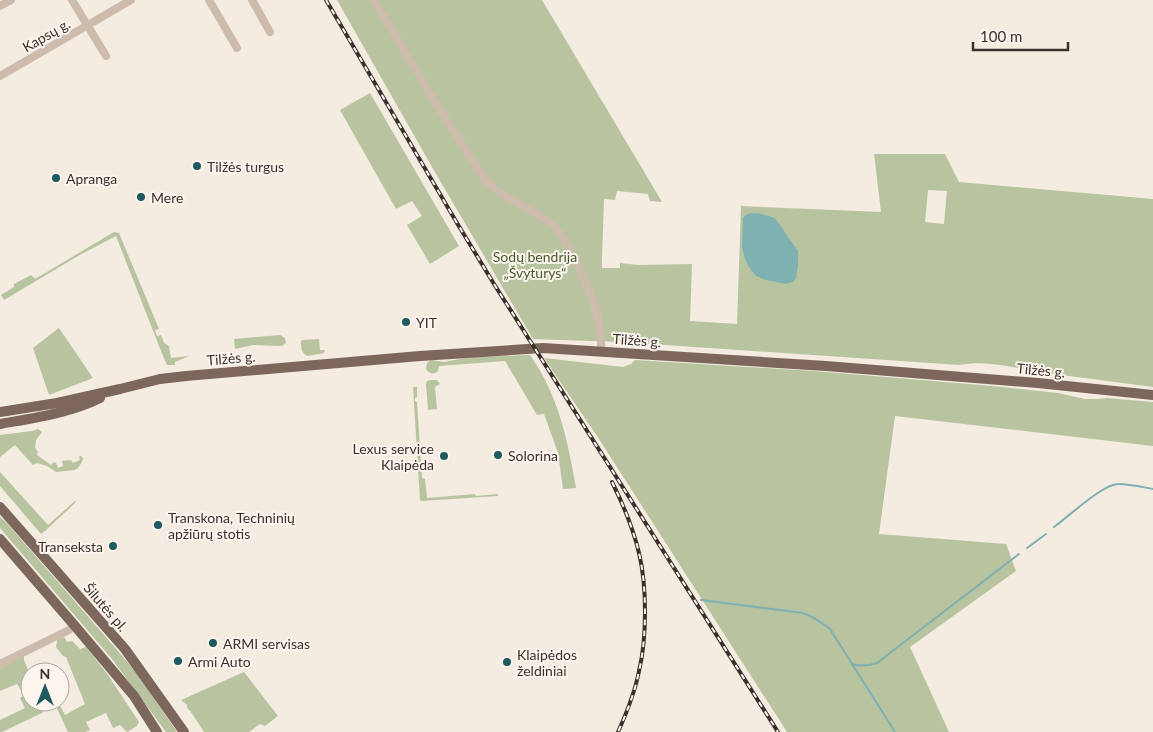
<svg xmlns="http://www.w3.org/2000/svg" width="1153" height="732" viewBox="0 0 1153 732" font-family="Lato,sans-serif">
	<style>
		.green { fill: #b8c4a0; fill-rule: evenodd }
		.water { fill: #7fb0b2 }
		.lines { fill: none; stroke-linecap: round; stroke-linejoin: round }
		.stream { stroke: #7fb0b2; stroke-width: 2 }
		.minor { stroke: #cdbbac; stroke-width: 8 }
		.major { stroke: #7d675c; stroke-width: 10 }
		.rail-casing { stroke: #3b302b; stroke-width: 4 }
		.rail { stroke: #fbf5ee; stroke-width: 2; stroke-dasharray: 5.5; stroke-linecap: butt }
		.poi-dot { fill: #1f5a5e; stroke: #fbf5ee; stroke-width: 2 }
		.labels { text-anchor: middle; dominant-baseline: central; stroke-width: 4; stroke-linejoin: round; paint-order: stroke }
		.street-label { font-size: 14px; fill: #3b302b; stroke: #fbf5ee }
		.poi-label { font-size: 14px; fill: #3b302b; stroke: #fbf5ee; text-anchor: start }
		.park-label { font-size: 14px; fill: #4a5a2e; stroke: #fbf5ee }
	</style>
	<rect width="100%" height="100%" fill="#f4ebe1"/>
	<!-- green -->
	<g class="green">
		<path d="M337,0H542L662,202L650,201L648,194L617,191L615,200L604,199L602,258V268H620V263L638,265L692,264L690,321L737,324L741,206L881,212L874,154H945L959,182L1153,199V387C1118,382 1082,378 1046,373C1018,369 988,359 959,365L621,342L533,339L436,174ZM928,190L947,191L944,224L925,222Z"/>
		<polygon points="370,93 459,246 430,264 407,225 422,216 412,201 396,209 340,110"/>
		<polygon points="114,232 119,233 159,329 155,330 157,336 161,335 164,343 169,346 171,358 189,356 175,362 175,365 167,365 161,351 116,236 78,256 4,300 1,295 14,287 14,284 31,275 35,279"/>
		<polygon points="59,328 93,378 49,395 33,348"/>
		<polygon points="280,335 285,338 286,343 282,346 253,345 235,349 234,339"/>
		<path d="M319,339L320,350H325L324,353L307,356C301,352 301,348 301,341L303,340Z"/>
		<path d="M530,355C558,394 568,441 576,488L563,489L558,453L544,414L537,415L505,361L439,366L438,371C435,375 429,374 426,369L427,363L431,360L444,362L471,357Z"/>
		<polygon points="544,358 623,367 631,364 635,360 815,371 992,386 1058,393 1085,399 1097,399 1107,398 1153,402 1153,446 895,416 879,534 1006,544 1016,571 910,647 949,732 787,732 597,436"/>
		<polygon points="431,380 437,380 440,384 435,387 437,409 428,410 426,384 427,381"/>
		<polygon points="413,387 417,387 417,397 415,398 415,401 417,402 422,478 425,479 427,498 475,494 476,496 498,494 498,496 422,501 420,500"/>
		<polygon points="38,429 42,432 36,440 35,447 38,452 37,455 51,465 54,462 56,463 58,468 63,466 62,461 71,460 73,463 80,460 79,456 81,456 83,458 82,462 78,468 75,470 56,472 47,466 37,463 33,465 15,445 0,457 0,435 32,431"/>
		<polygon points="0,472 48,525 76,500 75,503 45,531 41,534 0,486"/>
		<polygon points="0,517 6,522 118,651 134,670 177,732 166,732 112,659 0,528"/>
		<polygon points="64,637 67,642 72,641 80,649 86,647 108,675 139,722 137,726 127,732 120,725 113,728 106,713 86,722 90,730 85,732 68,732 54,702 58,702 65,715 85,704 66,657 63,656 56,647 57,640"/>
		<polygon points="24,656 24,660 30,675 30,702 41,702 44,710 42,713 2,732 0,732 0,720 25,708 20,698 24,695 17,684 0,691 0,668"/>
		<polygon points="244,672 278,716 265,726 260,724 249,732 204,732 191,712 187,708 187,705 181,700"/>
	</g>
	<!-- water -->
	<polygon class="water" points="750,213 758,213 775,218 798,251 798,266 796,278 793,282 786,284 766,280 756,276 751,270 746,262 742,248 743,218 746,215"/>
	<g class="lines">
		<!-- stream -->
		<g class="stream">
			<path d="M1054,527C1068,517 1103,484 1118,484C1130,484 1142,487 1153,489"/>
			<polyline points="1027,548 1046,534"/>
			<path d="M701,600L803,613C814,617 821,622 830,629L895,732"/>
			<path d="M852,664C861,667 868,666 877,663L1019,554"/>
		</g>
		<!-- minor -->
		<g class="minor">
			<polyline points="72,0 106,56"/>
			<polyline points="209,0 237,48"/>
			<polyline points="252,0 270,32"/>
			<path d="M374,0L438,107L485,180C503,199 528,206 549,222C560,229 565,242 571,253C587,283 603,317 601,351"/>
			<polyline points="0,6 11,0"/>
			<polyline points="0,76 131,0"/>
			<polyline points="0,664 67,631 75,626"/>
		</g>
		<!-- major -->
		<g class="major">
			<polyline points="0,412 57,403 120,389 160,379 186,376 420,356 543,348 826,366 1038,383 1153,395"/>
			<path d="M0,424C33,418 70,413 100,398"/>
			<polyline points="0,507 125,649 184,732"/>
			<polyline points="0,539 75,626 134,696 157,732"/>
		</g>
		<defs>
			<g id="rail">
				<polyline points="326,0 457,223 494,284 778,732"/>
				<path d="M612,482C623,504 633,528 639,553C647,586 647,638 639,671C635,692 627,712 618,732"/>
			</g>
		</defs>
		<!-- rail casing -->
		<use href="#rail" class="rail-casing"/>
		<!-- rail -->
		<use href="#rail" class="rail"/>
	</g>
	<!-- markers -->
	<g class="poi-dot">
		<circle cx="197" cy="166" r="5"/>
		<circle cx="56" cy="178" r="5"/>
		<circle cx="141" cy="197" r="5"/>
		<circle cx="406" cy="322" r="5"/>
		<circle cx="498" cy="455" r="5"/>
		<circle cx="444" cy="456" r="5"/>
		<circle cx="158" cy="525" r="5"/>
		<circle cx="113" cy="546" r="5"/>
		<circle cx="213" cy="643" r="5"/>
		<circle cx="178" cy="661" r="5"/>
		<circle cx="507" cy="662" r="5"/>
	</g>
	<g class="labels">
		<!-- street labels -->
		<g class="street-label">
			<text transform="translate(46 35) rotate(-30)">Kapsų g.</text>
			<text transform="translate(637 340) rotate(4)">Tilžės g.</text>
			<text transform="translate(231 358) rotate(-5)">Tilžės g.</text>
			<text transform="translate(1041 370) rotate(5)">Tilžės g.</text>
			<text transform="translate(106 607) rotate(49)">Šilutės pl.</text>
		</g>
		<!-- poi labels -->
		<g class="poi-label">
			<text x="207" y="166">Tilžės turgus</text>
			<text x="66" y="178">Apranga</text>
			<text x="151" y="197">Mere</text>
			<text x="416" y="322">YIT</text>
			<text x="434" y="448" text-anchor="end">Lexus service<tspan x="434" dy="16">Klaipėda</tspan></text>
			<text x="508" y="455">Solorina</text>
			<text x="168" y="517">Transkona, Techninių<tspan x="168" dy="16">apžiūrų stotis</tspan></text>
			<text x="103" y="546" text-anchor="end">Transeksta</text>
			<text x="223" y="643">ARMI servisas</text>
			<text x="517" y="654">Klaipėdos<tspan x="517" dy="16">želdiniai</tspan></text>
			<text x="188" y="661">Armi Auto</text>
		</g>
		<!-- park labels -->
		<g class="park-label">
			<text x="535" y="256">Sodų bendrija<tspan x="535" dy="16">„Švyturys“</tspan></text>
		</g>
	</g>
	<!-- north arrow -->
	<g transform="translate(45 687)"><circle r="24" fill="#fbf5ee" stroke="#aea6a0"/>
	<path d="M0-4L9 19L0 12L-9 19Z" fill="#1f5a5e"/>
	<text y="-8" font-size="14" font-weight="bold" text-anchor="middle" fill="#3b302b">N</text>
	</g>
	<!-- scale -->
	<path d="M973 42v8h95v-8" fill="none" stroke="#3b302b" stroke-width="2.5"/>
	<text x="980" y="42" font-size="15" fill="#3b302b" stroke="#fbf5ee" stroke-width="4" paint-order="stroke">100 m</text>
</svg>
